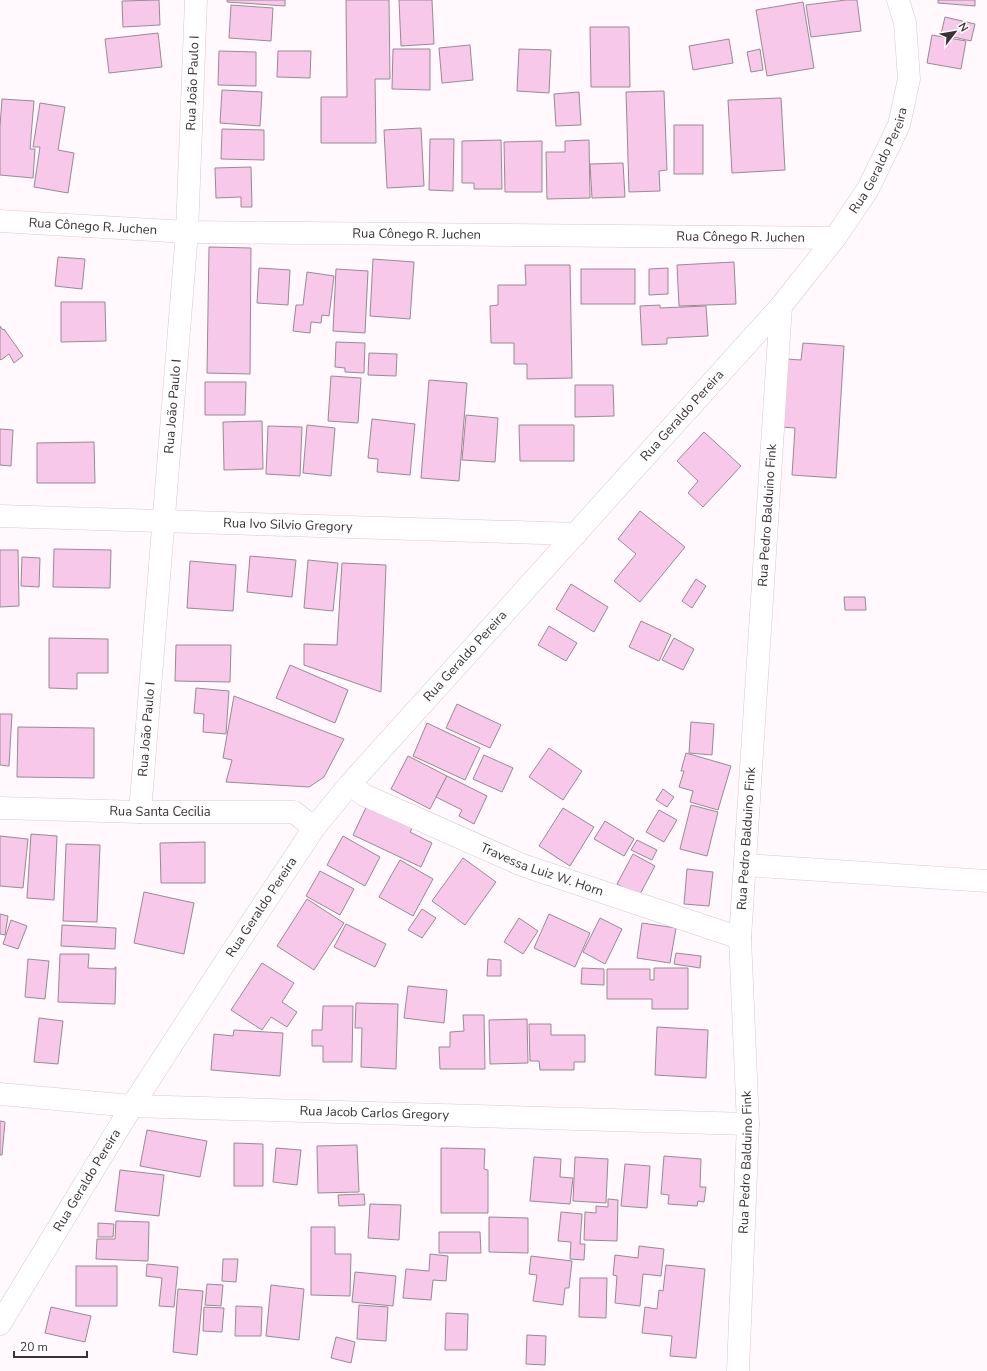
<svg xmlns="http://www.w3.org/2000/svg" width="987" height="1371" viewBox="0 0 987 1371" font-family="'Nunito Sans',sans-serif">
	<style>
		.building { fill: #f7c8e9; stroke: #998a94 }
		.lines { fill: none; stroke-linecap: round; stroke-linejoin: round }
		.minor-casing { stroke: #d8c8d2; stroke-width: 23 }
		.major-casing { stroke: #d8c8d2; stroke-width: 23 }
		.minor { stroke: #fff; stroke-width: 22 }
		.major { stroke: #fff; stroke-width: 22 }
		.labels { text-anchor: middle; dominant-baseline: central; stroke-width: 3; stroke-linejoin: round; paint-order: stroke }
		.street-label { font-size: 13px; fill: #393337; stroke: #fff }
	</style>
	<rect width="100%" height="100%" fill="#fff8fd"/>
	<!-- building -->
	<g class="building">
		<polygon points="159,0 160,25 123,27 122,1"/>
		<polygon points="227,0 285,0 285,6 227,2"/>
		<polygon points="346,0 389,0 390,79 375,79 376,143 321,143 321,97 347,97"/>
		<polygon points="399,0 432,0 434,44 401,46"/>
		<polygon points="846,0 857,0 861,31 811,37 806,5"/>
		<polygon points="938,0 975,0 975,6 938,3"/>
		<polygon points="803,2 814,68 767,76 756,10"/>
		<polygon points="231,5 273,8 271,41 229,38"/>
		<polygon points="945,17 975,24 971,41 941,34"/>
		<polygon points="590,27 629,27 630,87 591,87"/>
		<polygon points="158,33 162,67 109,73 105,39"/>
		<polygon points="932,35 966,41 961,69 927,63"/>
		<polygon points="729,39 733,63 693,70 689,46"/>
		<polygon points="470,45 473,80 442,83 439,48"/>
		<polygon points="393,49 430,49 430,90 392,89"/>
		<polygon points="519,49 551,50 549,93 517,91"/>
		<polygon points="760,49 763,70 751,72 747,52"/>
		<polygon points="219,51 256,52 256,86 218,85"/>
		<polygon points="278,51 311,51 310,78 277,77"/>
		<polygon points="222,90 262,92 260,126 220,123"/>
		<polygon points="664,91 667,170 659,171 660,191 629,192 626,92"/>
		<polygon points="579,92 581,125 556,126 554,94"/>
		<polygon points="781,98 785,170 732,173 728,100"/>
		<polygon points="2,99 34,101 30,149 35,149 33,178 0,175 0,126"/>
		<polygon points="40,103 65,107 58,150 74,153 68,193 34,187 40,147 33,147"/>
		<rect x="674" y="125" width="29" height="49"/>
		<polygon points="421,128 424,186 387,188 384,130"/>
		<polygon points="222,129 264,130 264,160 221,159"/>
		<polygon points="430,139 454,139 453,191 429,190"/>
		<polygon points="501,140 502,189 474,189 474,183 462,183 462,141"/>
		<polygon points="589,140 590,198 547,199 546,152 565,152 565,141"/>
		<polygon points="542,141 542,192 505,192 504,142"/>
		<polygon points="623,163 625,197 592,198 590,164"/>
		<polygon points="251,167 252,207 241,207 241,197 216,198 215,168"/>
		<polygon points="209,247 251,248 250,374 207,373"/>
		<polygon points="58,257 85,259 82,289 55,286"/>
		<polygon points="373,259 414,262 410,319 370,316"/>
		<polygon points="734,262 736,304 679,306 677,265"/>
		<polygon points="525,265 570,265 572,378 527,379 527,364 514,364 514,343 491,343 490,306 498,305 498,285 526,285"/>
		<polygon points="259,268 290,270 288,305 257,303"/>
		<polygon points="668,268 668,294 649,295 649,269"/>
		<polygon points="336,269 368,271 365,333 333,331"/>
		<rect x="581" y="269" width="54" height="35"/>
		<polygon points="307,272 334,276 329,316 322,315 321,323 311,322 310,333 293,331 296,305 303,305"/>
		<polygon points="61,302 105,302 106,341 61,342"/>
		<polygon points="660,305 660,308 706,306 708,336 667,338 667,344 642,345 640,306"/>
		<polygon points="0,326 3,330 4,329 23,356 14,363 9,354 1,360 0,359"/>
		<polygon points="336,342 365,343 364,373 345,372 345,368 335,367"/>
		<polygon points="803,343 844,346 836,478 792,475 795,428 781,427 786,359 801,360"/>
		<polygon points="369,353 397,354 396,376 368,375"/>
		<polygon points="331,376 361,378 358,423 328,421"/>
		<polygon points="429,380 467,383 459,481 421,478"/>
		<polygon points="205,382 246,382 245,415 205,415"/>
		<polygon points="575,385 613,385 614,416 575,417"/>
		<polygon points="466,415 498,418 495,462 462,460"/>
		<polygon points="372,419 415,424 410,475 377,472 378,459 368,458"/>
		<polygon points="262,421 263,469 224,470 223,422"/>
		<polygon points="307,425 335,428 331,476 303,473"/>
		<polygon points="519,425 574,425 574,461 520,461"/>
		<polygon points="268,426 302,427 300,476 266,474"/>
		<polygon points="0,429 13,430 11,466 0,465"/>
		<polygon points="704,432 741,466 703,507 688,493 698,481 677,461"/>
		<polygon points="94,442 95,483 37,483 37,443"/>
		<polygon points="640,511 685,547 640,602 614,581 636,554 618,539"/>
		<polygon points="54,549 111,550 110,588 53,587"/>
		<polygon points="0,550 18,550 19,606 0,607"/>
		<polygon points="250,556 296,560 292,597 247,592"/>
		<polygon points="22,557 40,558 39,587 21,586"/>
		<polygon points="308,560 338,563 333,611 304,608"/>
		<polygon points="190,561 236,565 233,611 187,608"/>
		<polygon points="342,563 386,565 381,692 304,665 304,644 337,645"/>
		<polygon points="696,579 706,586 692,608 682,601"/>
		<polygon points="571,584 608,607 594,632 556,609"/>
		<polygon points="844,597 865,597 866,610 845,610"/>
		<polygon points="641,621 671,635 659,661 629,647"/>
		<polygon points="549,626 577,643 566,661 538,645"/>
		<polygon points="49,638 108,639 108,673 77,673 77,689 49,688"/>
		<polygon points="674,638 694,649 683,670 662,660"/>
		<polygon points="176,645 231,645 230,682 175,681"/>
		<polygon points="290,665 348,690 335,723 276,698"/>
		<polygon points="196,688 229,691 226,734 203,732 204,714 194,713"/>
		<polygon points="234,696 344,739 324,777 309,787 226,782 232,760 223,758"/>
		<polygon points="457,704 501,725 490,748 446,728"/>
		<polygon points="0,714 12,714 9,766 0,765"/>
		<polygon points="691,722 714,724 712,755 689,753"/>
		<polygon points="427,723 480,748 465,780 413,756"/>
		<polygon points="18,727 94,728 94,778 17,777"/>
		<polygon points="549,748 582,771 563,800 529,777"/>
		<polygon points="686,753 731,766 718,810 690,802 693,791 679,787 684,771 681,771"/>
		<polygon points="484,755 513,768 502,792 473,779"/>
		<polygon points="408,756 447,776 430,809 391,789"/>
		<polygon points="447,776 487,796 474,824 459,816 462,810 436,797"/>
		<polygon points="663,789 674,797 667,807 656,800"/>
		<polygon points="369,801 415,823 410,832 432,843 421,867 353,835"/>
		<polygon points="691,805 718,812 707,856 680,849"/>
		<polygon points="563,808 594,827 570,866 539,846"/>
		<polygon points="659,810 677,820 664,842 646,832"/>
		<polygon points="605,821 634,839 624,856 594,839"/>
		<polygon points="31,834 57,836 54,900 27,898"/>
		<polygon points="0,836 28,839 23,888 0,886"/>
		<polygon points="343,836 380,857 365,886 327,865"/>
		<polygon points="637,840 657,850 652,860 631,850"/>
		<polygon points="205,842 205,883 161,883 160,843"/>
		<polygon points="66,844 100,845 97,922 63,921"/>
		<polygon points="633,854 655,866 639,896 617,884"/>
		<polygon points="463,858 496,882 465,925 432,901"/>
		<polygon points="400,860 433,879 413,916 379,897"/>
		<polygon points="687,869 713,872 709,906 684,904"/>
		<polygon points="320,871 354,889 340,915 306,896"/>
		<polygon points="144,892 194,903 184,954 134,943"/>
		<polygon points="307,899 344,923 314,970 277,946"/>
		<polygon points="422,909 436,918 422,938 408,930"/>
		<polygon points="0,914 8,916 5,935 0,934"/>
		<polygon points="549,914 590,933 575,967 534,948"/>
		<polygon points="519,918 538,931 523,954 504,942"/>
		<polygon points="600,918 622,929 605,964 583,952"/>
		<polygon points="11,920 27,926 18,949 3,944"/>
		<polygon points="642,923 676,928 670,963 637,958"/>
		<polygon points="346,924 386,944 375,967 334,947"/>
		<polygon points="62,925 116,928 115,949 61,946"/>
		<polygon points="676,953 701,956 700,968 674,964"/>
		<polygon points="60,954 89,954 88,968 115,969 115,967 116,967 115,1004 58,1002"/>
		<polygon points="28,959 49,961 45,999 25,997"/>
		<polygon points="488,959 501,960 501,976 487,976"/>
		<polygon points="262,963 294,983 282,1002 297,1012 287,1027 271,1017 262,1030 231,1010"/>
		<polygon points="582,968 604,969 604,985 581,984"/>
		<polygon points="654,968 688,968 688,1009 652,1009 652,999 607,999 607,969 650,969 650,980 654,980"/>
		<polygon points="408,986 447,990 444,1023 404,1018"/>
		<polygon points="356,1003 398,1004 396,1069 361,1067 362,1028 355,1028"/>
		<polygon points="323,1006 353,1006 352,1062 323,1062 323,1046 312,1046 312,1030 322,1030"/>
		<polygon points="463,1015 484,1015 485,1069 440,1069 439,1047 450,1047 450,1032 464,1031"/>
		<polygon points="39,1018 63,1021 58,1064 34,1062"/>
		<polygon points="527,1019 528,1063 490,1064 489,1020"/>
		<polygon points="529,1024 551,1024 551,1035 585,1035 585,1062 574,1062 574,1070 540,1070 539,1061 530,1061"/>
		<polygon points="657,1027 708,1030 706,1078 655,1075"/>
		<polygon points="234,1030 283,1033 280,1076 211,1070 214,1034 233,1036"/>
		<polygon points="0,1121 5,1122 2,1155 0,1155"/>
		<polygon points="147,1130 207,1141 200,1177 140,1166"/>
		<polygon points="234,1143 263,1144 263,1186 234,1186"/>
		<polygon points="357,1145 359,1192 318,1193 317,1146"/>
		<polygon points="276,1148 301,1150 297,1185 273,1182"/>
		<polygon points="441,1148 485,1149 484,1169 488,1170 488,1213 441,1213"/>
		<polygon points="664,1156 701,1159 700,1187 706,1187 704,1202 698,1201 697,1206 668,1204 669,1195 661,1194"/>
		<polygon points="534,1157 561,1159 560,1177 573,1178 570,1204 530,1201"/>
		<polygon points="575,1157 608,1159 606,1203 573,1201"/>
		<polygon points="625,1164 650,1166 647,1208 621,1206"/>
		<polygon points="120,1170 164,1175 159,1216 115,1211"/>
		<polygon points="364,1194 365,1205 339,1206 338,1195"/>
		<polygon points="608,1199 618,1200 617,1241 584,1240 585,1212 596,1213 596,1206 608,1207"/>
		<polygon points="370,1204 401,1205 399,1240 368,1238"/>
		<polygon points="561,1212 582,1214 580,1244 585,1244 584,1260 570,1259 571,1242 558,1241"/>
		<polygon points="489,1217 528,1218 528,1253 489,1252"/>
		<polygon points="116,1221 149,1222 148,1261 96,1259 97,1239 115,1239"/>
		<polygon points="98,1223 114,1224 113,1237 98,1237"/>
		<polygon points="311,1227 335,1227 335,1254 351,1254 350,1296 311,1295"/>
		<polygon points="439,1232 480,1232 481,1253 439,1253"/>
		<polygon points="639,1246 664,1249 661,1276 643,1274 640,1306 615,1303 617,1276 613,1275 615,1255 638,1258"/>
		<polygon points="430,1254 448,1256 446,1281 433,1280 431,1300 403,1298 406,1269 429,1271"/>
		<polygon points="531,1256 572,1261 569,1288 565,1288 563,1305 533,1301 537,1275 529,1274"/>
		<polygon points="223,1259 238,1259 236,1282 222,1281"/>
		<polygon points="147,1264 178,1267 174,1307 159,1306 162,1278 146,1276"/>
		<polygon points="666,1265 705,1269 696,1358 670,1356 672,1336 642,1333 645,1307 657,1309 659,1290 663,1291"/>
		<rect x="76" y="1266" width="41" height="40"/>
		<polygon points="355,1272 396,1276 393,1306 352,1302"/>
		<polygon points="580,1278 607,1278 606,1318 579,1317"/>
		<polygon points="207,1284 223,1285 221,1306 205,1305"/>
		<polygon points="271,1285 304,1289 299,1340 266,1336"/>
		<polygon points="178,1289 203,1291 197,1355 173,1352"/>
		<polygon points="359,1305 388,1307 386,1341 357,1339"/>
		<polygon points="236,1306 262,1307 261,1336 235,1336"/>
		<polygon points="51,1307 91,1316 85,1342 45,1333"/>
		<polygon points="204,1307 224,1308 222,1332 203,1331"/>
		<polygon points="446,1313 468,1314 467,1350 445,1350"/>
		<polygon points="527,1335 546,1336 545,1365 526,1364"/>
		<polygon points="336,1337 355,1342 351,1363 331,1358"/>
	</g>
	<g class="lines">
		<defs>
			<g id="minor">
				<path id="s1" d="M0,221L187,232L835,238"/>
				<path id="s2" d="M0,516L576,534"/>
				<path id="s3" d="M350,784L364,795L522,865L740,938"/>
				<path id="s4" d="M0,808L140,812H294L314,828"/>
				<path id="s5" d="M140,812L187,232L196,0"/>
				<polyline points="745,865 987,881"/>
				<path id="s6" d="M0,1094L132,1106L748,1124"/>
				<path id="s7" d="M738,1371L748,1124L740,938L781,306"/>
			</g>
			<g id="major">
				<path id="s8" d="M0,1324L132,1106L230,955L314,828L350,784L781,306L835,238L868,189L899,125L909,79L905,23L898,0"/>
			</g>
		</defs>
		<!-- minor casing -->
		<use href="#minor" class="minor-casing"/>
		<!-- major casing -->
		<use href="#major" class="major-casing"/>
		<!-- minor -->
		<use href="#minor" class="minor"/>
		<!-- major -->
		<use href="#major" class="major"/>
	</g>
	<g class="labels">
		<!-- street labels -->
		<g class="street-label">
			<text stroke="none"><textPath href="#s5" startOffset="731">Rua João Paulo I</textPath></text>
			<text stroke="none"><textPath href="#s8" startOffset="1464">Rua Geraldo Pereira</textPath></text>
			<text stroke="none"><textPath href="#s1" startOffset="93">Rua Cônego R. Juchen</textPath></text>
			<text stroke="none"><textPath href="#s1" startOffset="417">Rua Cônego R. Juchen</textPath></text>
			<text stroke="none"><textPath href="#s1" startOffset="741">Rua Cônego R. Juchen</textPath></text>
			<text stroke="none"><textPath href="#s5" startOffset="407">Rua João Paulo I</textPath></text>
			<text stroke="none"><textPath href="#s8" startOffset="1140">Rua Geraldo Pereira</textPath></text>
			<text stroke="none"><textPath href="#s7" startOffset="857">Rua Pedro Balduino Fink</textPath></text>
			<text stroke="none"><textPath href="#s2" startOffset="288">Rua Ivo Silvio Gregory</textPath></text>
			<text stroke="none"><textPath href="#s8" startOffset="816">Rua Geraldo Pereira</textPath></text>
			<text stroke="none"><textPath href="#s5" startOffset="83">Rua João Paulo I</textPath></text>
			<text stroke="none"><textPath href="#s4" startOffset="160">Rua Santa Cecilia</textPath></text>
			<text stroke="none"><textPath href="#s7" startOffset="533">Rua Pedro Balduino Fink</textPath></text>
			<text stroke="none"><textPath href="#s3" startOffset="211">Travessa Luiz W. Horn</textPath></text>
			<text stroke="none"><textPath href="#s8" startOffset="492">Rua Geraldo Pereira</textPath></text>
			<text stroke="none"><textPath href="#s6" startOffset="375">Rua Jacob Carlos Gregory</textPath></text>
			<text stroke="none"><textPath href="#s7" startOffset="209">Rua Pedro Balduino Fink</textPath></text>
			<text stroke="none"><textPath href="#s8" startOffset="168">Rua Geraldo Pereira</textPath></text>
		</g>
	</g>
	<!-- north arrow -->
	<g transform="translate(955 32) rotate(59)" stroke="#ffffff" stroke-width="3" paint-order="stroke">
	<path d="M0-3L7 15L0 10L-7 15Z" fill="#393337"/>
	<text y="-6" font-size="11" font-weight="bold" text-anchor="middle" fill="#393337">N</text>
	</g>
	<!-- scale -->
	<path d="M14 1351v6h73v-6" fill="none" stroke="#393337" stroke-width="2"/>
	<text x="20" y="1351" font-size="12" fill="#393337" stroke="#ffffff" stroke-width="3" paint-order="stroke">20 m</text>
</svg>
